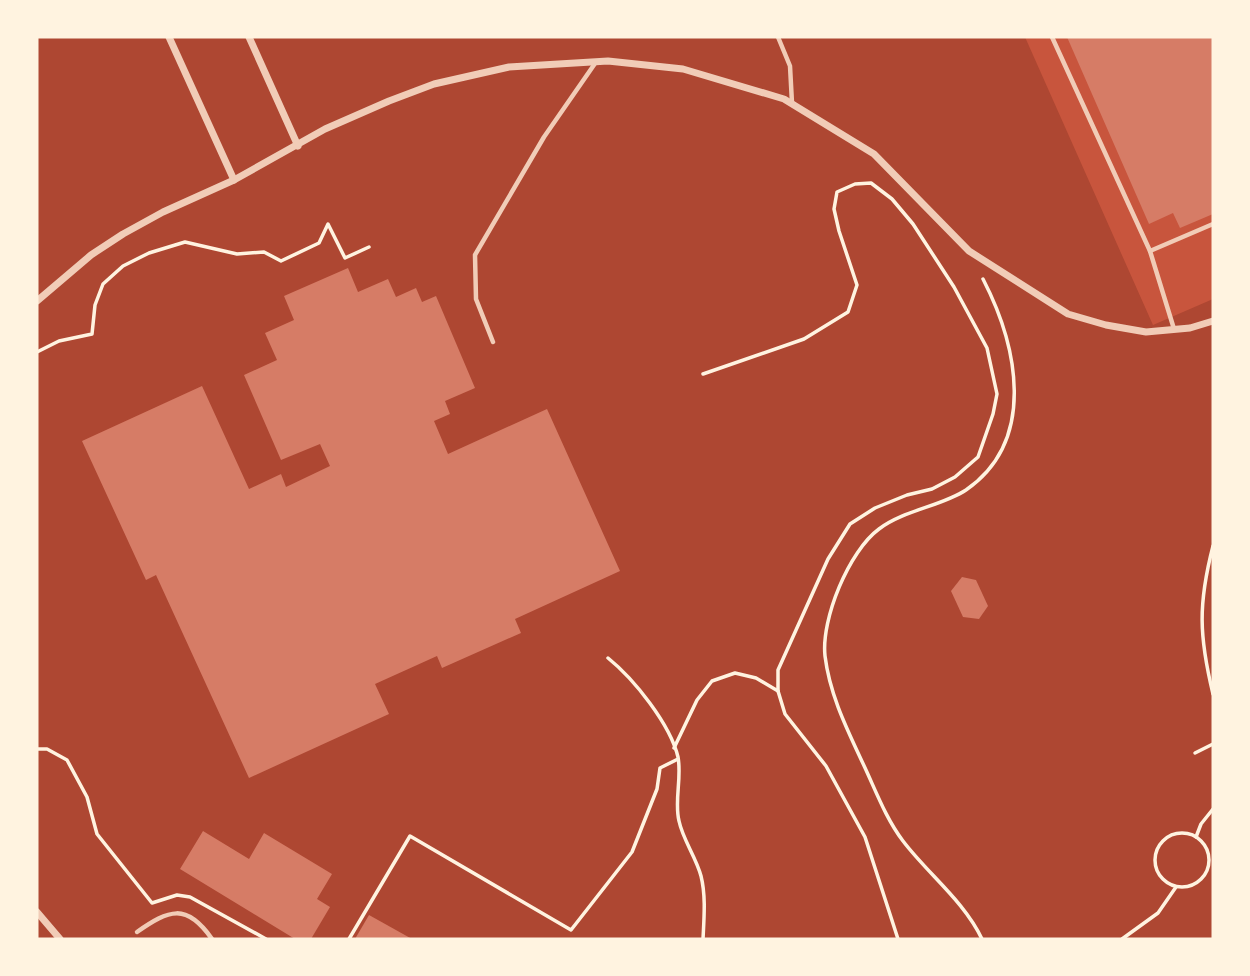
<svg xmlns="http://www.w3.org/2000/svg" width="1250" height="976" viewBox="0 0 1250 976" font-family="'Exo 2',sans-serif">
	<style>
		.green { fill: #ae4732 }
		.building { fill: #d67c66 }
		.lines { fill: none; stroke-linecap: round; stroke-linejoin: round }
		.path { stroke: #fff3e0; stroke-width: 3.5 }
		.service { stroke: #f1ccb7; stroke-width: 4.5 }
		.minor { stroke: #f1ccb7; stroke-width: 7 }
	</style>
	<rect width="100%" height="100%" fill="#c8553d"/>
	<!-- green -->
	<polygon class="green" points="37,37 1025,37 1153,325 1213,299 1213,939 37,939"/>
	<!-- building -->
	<g class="building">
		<polygon points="1067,37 1213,37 1213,214 1180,228 1173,213 1149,224"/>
		<polygon points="348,268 358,292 388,279 396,297 416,288 422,302 436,296 475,388 445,401 450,414 434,421 448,454 547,409 620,571 515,619 521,633 442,668 437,656 375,684 389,714 249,778 156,575 146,580 82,441 202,386 249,489 281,474 286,487 330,466 320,444 281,460 244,375 277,360 265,333 294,320 284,296"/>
		<polygon points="962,577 976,580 988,606 979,619 963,617 951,591"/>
		<polygon points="203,831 249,859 264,833 332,874 317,899 330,907 311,939 295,939 180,869"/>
		<polygon points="369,915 412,939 355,939"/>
	</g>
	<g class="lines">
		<!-- path -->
		<g class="path">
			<polyline points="37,352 59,341 92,334 95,305 103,284 123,266 149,253 185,242 237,254 264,252 281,261 319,243 328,224 345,258 369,247"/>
			<polyline points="703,374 804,339 848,312 857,285 839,231 834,209 837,192 855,184 871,183 892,199 913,224 954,287 987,348 997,394 993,414 978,457 955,477 932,489 907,495 875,508 850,524 828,559 778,670 778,691 785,714 826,766 865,837 898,939"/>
			<path d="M1213,546C1198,604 1199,636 1213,694"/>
			<path d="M608,658C634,679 670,724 678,757C682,778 674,801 679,821C683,840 696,857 701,876C706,896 704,918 703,939"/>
			<polyline points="674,748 697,700 712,681 735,673 756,678 778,691"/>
			<polyline points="37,749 47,749 67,760 87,797 97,834 152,903 177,895 190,897 266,939"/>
			<polyline points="1195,753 1213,744"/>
			<circle cx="1182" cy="860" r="27"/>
			<polyline points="1196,837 1201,824 1213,809"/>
			<polyline points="349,939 410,836 571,930 632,852 657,789 660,768 678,759"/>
			<path d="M982,939C964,901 928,874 903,841C887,820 877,794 866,770C849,733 830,697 825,656C821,619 849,551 879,529C904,510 942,506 966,490C1038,440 1017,345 983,279"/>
			<polyline points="1122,939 1158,913 1176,887"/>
		</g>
		<!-- service -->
		<g class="service">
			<polyline points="778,37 790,66 792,103"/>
			<polyline points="1052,37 1150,251 1174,329"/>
			<polyline points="1150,251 1213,224"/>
			<polyline points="493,342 476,299 475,255 544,137 596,62"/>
			<path d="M137,932C169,910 186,902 212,939"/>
		</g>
		<!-- minor -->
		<g class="minor">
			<polyline points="169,37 234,180"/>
			<polyline points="249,37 298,146"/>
			<polyline points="37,301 91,255 123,234 163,212 234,180 325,129 389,101 434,84 509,67 608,61 683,69 784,99 874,154 969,251 1068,314 1106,325 1146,332 1190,328 1213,321"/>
			<polyline points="37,912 60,939"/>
		</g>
	</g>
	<!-- border -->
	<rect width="1250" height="976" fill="none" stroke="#fff3e0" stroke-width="77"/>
</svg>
